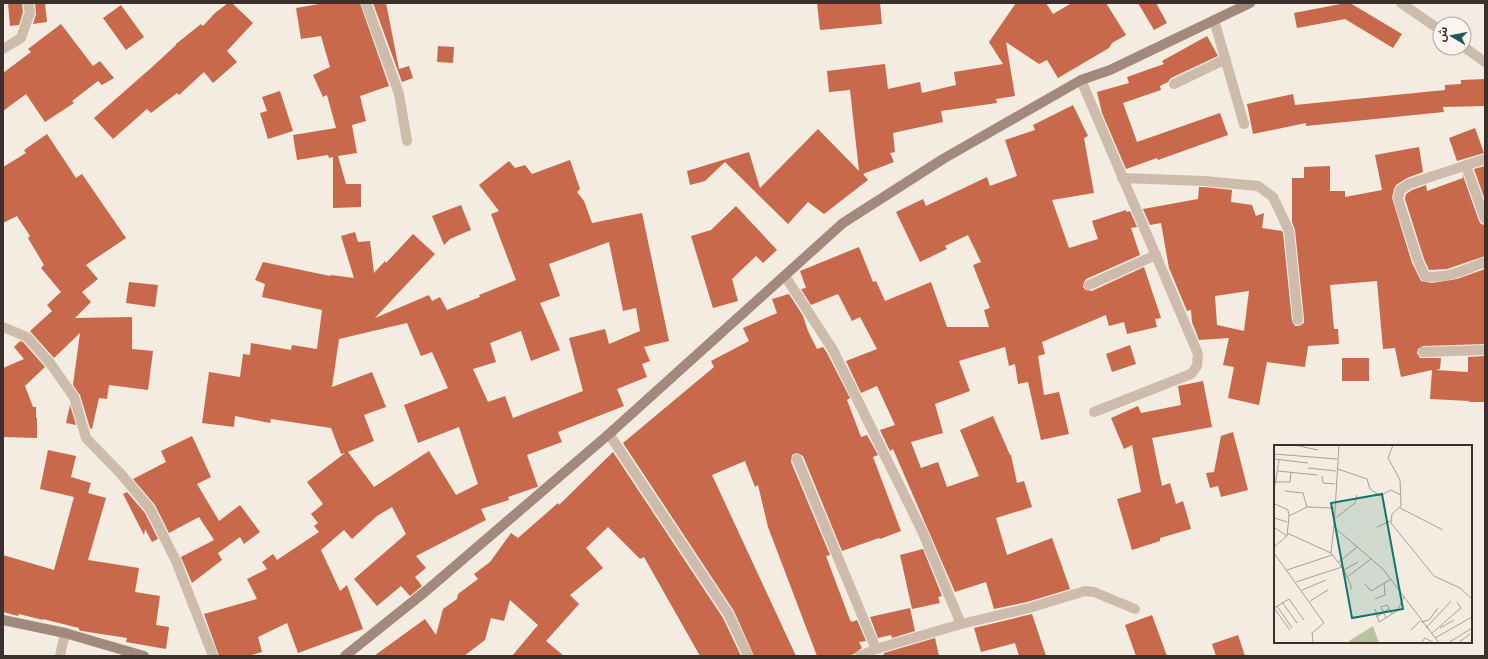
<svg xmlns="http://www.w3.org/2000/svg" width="1488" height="659" viewBox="0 0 1488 659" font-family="'Source Sans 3','Noto Sans Arabic',sans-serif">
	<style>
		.building { fill: #c8694b; fill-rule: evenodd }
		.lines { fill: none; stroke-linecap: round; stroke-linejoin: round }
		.minor { stroke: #cdbbac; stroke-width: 10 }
		.secondary { stroke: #a18a7d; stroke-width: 10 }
		.inset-road { fill: none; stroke: #aaa098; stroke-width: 1 }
		.view { fill: #0f766e; fill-opacity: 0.15; stroke: #0f766e; stroke-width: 2 }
		.inset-edge { fill: none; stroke: #3b302b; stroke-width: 2 }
	</style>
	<rect width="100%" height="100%" fill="#f4ebe1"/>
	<!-- building -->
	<g class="building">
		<polygon points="8,3 22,3 23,12 19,25 10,26"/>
		<polygon points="35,3 45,3 47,22 33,24 36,14"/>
		<polygon points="228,3 232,3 253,23 227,51 237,62 213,83 204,72 179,95 177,93 151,113 147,109 113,139 94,118 151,68 176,45 176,44 201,24 203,26 215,13"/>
		<polygon points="325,3 360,3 389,86 360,96 366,121 352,125 357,153 338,156 346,184 361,184 361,207 333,208 333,157 329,158 328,155 297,160 293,135 336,128 327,95 323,97 313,75 330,67 321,36 301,39 296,8"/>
		<polygon points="373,3 386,3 399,69 409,66 413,78 402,82"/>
		<polygon points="817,3 880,3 882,24 820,30"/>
		<polygon points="1016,3 1046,3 1053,14 1072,3 1106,3 1126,35 1112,43 1109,48 1058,78 1047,60 1039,64 1006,42 1015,96 996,99 997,103 941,111 943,122 893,133 895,152 890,153 894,162 863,174 868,180 824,214 808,202 788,224 725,162 705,181 690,185 687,171 749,152 760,188 818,129 859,171 850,90 829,92 827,71 885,64 888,89 920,82 922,93 956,85 954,72 1003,64 989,42"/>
		<polygon points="1138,3 1156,3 1167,23 1154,30"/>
		<polygon points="1346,3 1350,3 1402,34 1393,48 1345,19 1297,28 1294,13"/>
		<polygon points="121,5 144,37 126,50 103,18"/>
		<polygon points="61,24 93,66 100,61 114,78 102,85 98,81 72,101 74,103 45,122 26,94 3,111 3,73 31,52 28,49"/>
		<polygon points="1207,36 1218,56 1171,78 1168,82 1160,86 1161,90 1123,103 1137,142 1220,113 1228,135 1158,160 1157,158 1126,169 1102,113 1097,92 1129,83 1127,77 1164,64 1162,61"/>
		<polygon points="438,46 454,47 453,63 437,62"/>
		<polygon points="1485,79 1485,106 1443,107 1444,112 1306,126 1306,123 1253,134 1247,104 1293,94 1295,105 1445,90 1445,85 1461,84 1461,80"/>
		<polygon points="280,91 293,131 268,139 260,113 267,111 262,97"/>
		<polygon points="1073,105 1088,136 1084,138 1094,193 1052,200 1069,248 1098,239 1092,221 1126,210 1126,212 1130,211 1137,227 1131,228 1140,255 1086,279 1084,282 1083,287 1086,290 1092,291 1144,267 1161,318 1155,319 1157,327 1127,334 1124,322 1109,326 1106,315 1042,342 1045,354 1038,356 1044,395 1059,392 1069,434 1041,440 1028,382 1018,384 1015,364 1009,366 1005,347 959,361 970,391 935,404 943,433 911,442 921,468 938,462 947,487 979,476 960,430 993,416 1010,455 1011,455 1017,483 1024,481 1032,507 996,518 1007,555 1052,538 1070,589 1027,602 994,609 986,582 955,592 893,449 890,451 880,430 895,425 877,386 861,393 846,361 877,349 860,317 852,321 838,294 811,305 801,289 806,288 800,271 859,247 873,282 876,281 885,301 931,282 947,327 989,327 984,310 990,308 973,265 981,262 968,235 945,246 947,249 920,262 896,212 923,199 926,206 987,177 990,186 1017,176 1005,140 1035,130 1033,125"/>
		<polygon points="1475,128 1484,153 1457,161 1449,138"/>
		<polygon points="47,134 76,178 82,174 126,238 86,265 98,279 82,292 91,302 75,318 132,317 132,349 153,351 148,390 109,385 107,399 99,398 92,429 90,428 80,395 73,385 80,333 54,358 30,331 52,311 47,305 61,292 41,268 44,265 28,238 30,236 17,216 3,223 3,167 26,153 24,150"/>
		<path d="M1419,147L1423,172L1407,178L1396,185L1394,189L1392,198L1412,263L1421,281L1432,283L1457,279L1485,269V344L1423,346L1418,349L1417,353L1420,358H1441L1440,369L1436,370L1468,372V357L1485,356V402H1469V401L1430,399L1432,370L1401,377L1395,348L1383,349L1377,281L1330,285L1334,329H1338L1339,344L1308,346L1305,367L1267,362L1259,405L1228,398L1234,367L1223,365L1229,338L1199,340L1192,322L1191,310L1187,311L1169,268L1161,223L1150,225L1143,209L1198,199L1199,187H1204L1232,190L1231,202L1252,205L1256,216L1264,213L1262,228L1282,231L1283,233L1292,321L1295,326H1299L1304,323V319L1295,230L1292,222V178H1304V167L1330,166V191H1345V197L1382,190L1375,155ZM1249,291L1244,331L1217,325L1215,296Z"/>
		<path d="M570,160L580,189L577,192L584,201L592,223L642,213L669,341L644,347L650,361L642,364L647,377L617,389L624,406L558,432L562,442L527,455L538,487H537L508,497L509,500L481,509L486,520L416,556L426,568L415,577L422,586L410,596L401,586L377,606L354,579L406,534L392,507L377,516L352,539L344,530L321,550L340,591L347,585L363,629L298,653L287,623L258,637L262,652L248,656H219L204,614L257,599L247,579L267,569L262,562L273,554L277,560L319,532L314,526L318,523L311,514L323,504L307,482L345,453L341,454L331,428L271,419L270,423L235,416L234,427L202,423L209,372L240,377L243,354L250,355L251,343L291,350L292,345L317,349L322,310L262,297L265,284L255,280L263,262L330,276L331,275L354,278L341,236L355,232L358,242L370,241L374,273L385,261L386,263L413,234L435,254L375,318L429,295L432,301L440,297L447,310L480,297L479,295L516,280L491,214L499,211L479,185L509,161L515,168L525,165L532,174ZM609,242L623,311L636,308L640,331L609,344L605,329L569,338L583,391L513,418L505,396L488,402L473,369L496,362L490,343L521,331L531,361L560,350L540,303L560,296L549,264ZM407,323L421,356L432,352L448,388L404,405L418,443L459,427L478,484L456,495L429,451L374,487L348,452L374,441L364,415L386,407L372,372L332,387L339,339Z"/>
		<polygon points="1485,166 1485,200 1474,169"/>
		<polygon points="1462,173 1479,221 1481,224 1485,225 1485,256 1447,269 1429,270 1424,259 1405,199 1406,194 1412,190 1426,185 1427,191 1463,178"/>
		<polygon points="461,205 471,230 450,239 444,245 432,216"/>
		<polygon points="736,206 777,250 763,263 756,256 732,279 738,301 713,308 691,236 711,230"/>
		<polygon points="129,282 158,285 155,307 126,303"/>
		<polygon points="789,294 803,316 808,331 817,349 823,347 827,353 850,398 847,400 861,437 867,435 878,455 873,457 901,531 880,539 879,538 842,551 803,456 797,453 792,455 791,462 830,555 826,556 850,620 852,622 857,620 866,641 859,642 862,648 854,654 848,656 817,656 768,527 758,485 755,487 745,461 712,475 796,656 754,656 734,611 623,443 714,367 711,361 749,341 743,328 777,313 772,299"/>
		<polygon points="20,341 23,342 45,367 25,386 33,407 36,407 36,418 37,418 37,438 3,437 3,368 24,359 14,347"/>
		<polygon points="1130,345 1136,364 1112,372 1106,354"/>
		<rect x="1342" y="358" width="27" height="23"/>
		<polygon points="1203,381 1212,427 1152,438 1162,486 1170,483 1176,504 1183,501 1191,529 1160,538 1160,541 1132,550 1117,499 1141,492 1132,445 1124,449 1111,418 1138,406 1141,413 1181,405 1178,386"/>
		<polygon points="70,405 76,425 66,423"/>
		<polygon points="1233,432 1248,490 1221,497 1218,486 1210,488 1206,473 1214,472 1221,436"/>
		<polygon points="192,436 211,477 197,484 219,521 240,505 260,532 244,544 240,537 218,553 222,560 192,583 181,557 214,540 199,517 169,533 155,505 133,479 166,462 161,451"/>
		<polygon points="48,450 76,456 71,477 91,483 88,493 106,498 88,560 139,568 135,592 160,596 156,625 169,627 166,649 126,642 127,638 82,631 79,630 79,628 43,619 43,620 19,614 18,616 3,612 3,555 54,570 74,497 40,489"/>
		<polygon points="613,452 723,618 741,656 700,656 644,557 640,559 608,527 586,548 603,568 570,595 579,604 546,641 564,656 512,656 538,625 510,600 504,621 491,618 485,640 464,656 374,656 425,619 436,635 443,609 457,599 458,594 478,579 474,574 490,562 511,533 518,538 558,503 559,505"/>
		<polygon points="127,492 145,513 158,539 152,542 145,529 144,535 123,494"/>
		<polygon points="923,549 942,596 938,597 940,603 912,609 900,555"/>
		<polygon points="910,608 915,631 892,638 891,635 878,638 870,617"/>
		<polygon points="1032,614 1046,656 1019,656 1015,643 981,652 974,628"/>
		<polygon points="1152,615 1167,656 1136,656 1125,625"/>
		<polygon points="1238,635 1245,656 1216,656 1212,644"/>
		<polygon points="935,638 939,656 884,656 884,653"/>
	</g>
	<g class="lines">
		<!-- minor -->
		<g class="minor">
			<polyline points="366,3 399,94 407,141"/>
			<polyline points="1401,3 1440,30"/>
			<polyline points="1214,20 1244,124"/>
			<polyline points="1464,47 1485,62"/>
			<polyline points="3,49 21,38 30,12 28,3"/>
			<polyline points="1081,80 1198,354 1197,366 1191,374 1094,412"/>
			<polyline points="1174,84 1226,59"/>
			<path d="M1485,159L1409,184L1400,190L1398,199L1418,261L1425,276C1445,280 1467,269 1485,262"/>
			<polyline points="1466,166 1485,219"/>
			<polyline points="1122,178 1204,181 1258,186 1273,197 1289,231 1298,320"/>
			<polyline points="785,276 833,350 922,531 961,624"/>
			<polyline points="1089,285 1156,255"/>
			<polyline points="3,327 27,337 50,363 74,397 86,438 121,474 150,509 176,561 213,656"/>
			<polyline points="1423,352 1485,350"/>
			<polyline points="609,434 729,615 748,656"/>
			<polyline points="797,459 876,649"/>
			<polyline points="60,656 65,633"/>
			<polyline points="860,656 876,649 961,624 1029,608 1085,591 1094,592 1135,609"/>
		</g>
		<!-- secondary -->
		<g class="secondary">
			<polyline points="3,620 65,633 144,656"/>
			<polyline points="345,656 426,591 609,434 843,223 943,159 1081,80 1110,70 1250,3"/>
		</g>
	</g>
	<!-- overview -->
	<g transform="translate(1274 445)">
		<rect width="198" height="198" fill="#f4ebe1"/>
		<path d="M99,181L105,198H76L75,196Z" fill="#b8c4a0"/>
		<path class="inset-road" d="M20,0L44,5M65,0L60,82L109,124L165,198M119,0L114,13L126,35L127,61L118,69L117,78L160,131L186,143L198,154M0,9L63,14M0,14L34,18M34,23L62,26M64,24L93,34L96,44L106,51L117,45L127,50M4,26L43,30M48,31L49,38L61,39M2,37H16L17,28M1,40L5,15M11,46L29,48L33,62M1,59L14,65L15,71M126,63L169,85M0,73L13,77M59,75L81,58L83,50M60,80L57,108L70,125L77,141V145M103,82L116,76M1,83L13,91M13,88L57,108M0,102L13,91L15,71L33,62L60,63M0,108L50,178L38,188L39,198M65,117L83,102M13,125L58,110M70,125L84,117M73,132L97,114M22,137L68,122M91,139L97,146L117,134M28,145L52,135M101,154L111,150L110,138M36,156L54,145M8,157L23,178M3,161L18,183M0,163L15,154L30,175M0,163L16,185M101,164L105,177L123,166L130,152M102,172L115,164M112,173L107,162L113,160L118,169M147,177L155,175L164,163M152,183L177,156M166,183L180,175M137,185L146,176M157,189L187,163L183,157M161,193L198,172M147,198L151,193L160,198M174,198L198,183M184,198L196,189"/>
		<path class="view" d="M108,49L129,164L78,173L57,58Z"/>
		<rect width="198" height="198" class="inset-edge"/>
	</g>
	<!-- border -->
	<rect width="1488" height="659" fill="none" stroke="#3b302b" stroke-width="8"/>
	<!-- north arrow -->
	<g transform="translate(1452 36) rotate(280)"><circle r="19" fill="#fbf5ee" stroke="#aea6a0"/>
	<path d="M0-3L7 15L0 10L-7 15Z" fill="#1f5a5e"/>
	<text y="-6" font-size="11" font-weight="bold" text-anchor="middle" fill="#3b302b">ش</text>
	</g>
</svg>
